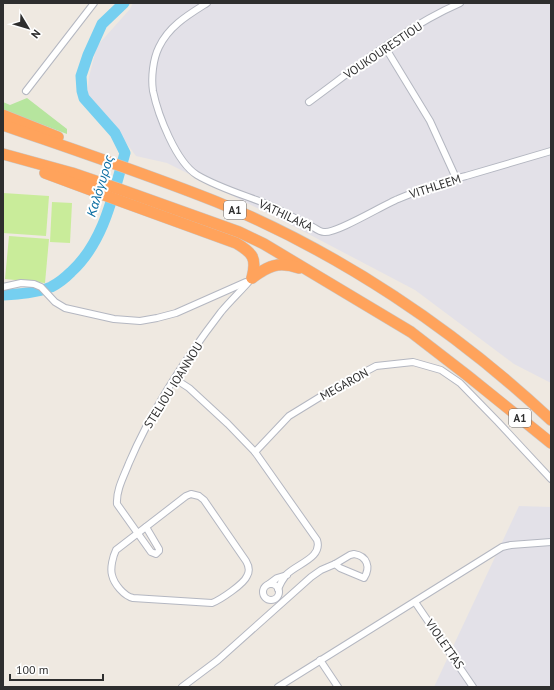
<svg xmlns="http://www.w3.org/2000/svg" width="554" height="690" viewBox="0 0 554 690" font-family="'PT Sans',sans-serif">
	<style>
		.industrial { fill: #e3e1e8 }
		.green { fill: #b6e59e }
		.pitch { fill: #c9ec9a }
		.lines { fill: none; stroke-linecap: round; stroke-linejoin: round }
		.river { stroke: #75cff0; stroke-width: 11 }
		.street-casing { stroke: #b4b7c1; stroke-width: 8 }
		.highway-casing { stroke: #c9c9c9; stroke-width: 12 }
		.street { stroke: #fff; stroke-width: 6 }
		.highway { stroke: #ffa35c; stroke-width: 11 }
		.labels { text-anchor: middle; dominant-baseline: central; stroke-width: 4; stroke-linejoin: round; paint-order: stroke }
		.shield { fill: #fff; stroke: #6d6d6d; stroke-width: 1 }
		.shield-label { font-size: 11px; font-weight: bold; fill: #2e2e2e }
		.street-label { font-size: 12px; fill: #2e2e2e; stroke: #fff }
		.water-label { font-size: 13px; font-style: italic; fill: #0d6fa3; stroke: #fff }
	</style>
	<rect width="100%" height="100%" fill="#efe9e1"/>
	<!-- industrial -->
	<g class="industrial">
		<polygon points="133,3 551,3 551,383 514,364 415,290 297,228 167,163 136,156 112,124 87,96 89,77 97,46 130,9"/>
		<polygon points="519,506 551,507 551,687 434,687"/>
	</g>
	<!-- green -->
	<polygon class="green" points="27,98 67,129 67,134 3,110 3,102 10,105"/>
	<!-- pitch -->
	<g class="pitch">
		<polygon points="3,193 49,196 46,236 3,233"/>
		<polygon points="52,202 72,203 70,243 50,242"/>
		<polygon points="9,236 49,239 45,283 5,279"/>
	</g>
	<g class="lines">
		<!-- river -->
		<path class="river" d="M3,295C20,294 36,293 51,287C59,283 65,278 71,272C104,242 113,195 125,153L115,133L84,98L82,91L81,76L88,55L102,24L124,3"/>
		<defs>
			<g id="street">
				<path d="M207,3C188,15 169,26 159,47C153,59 151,78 153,91C158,115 176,162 197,175C219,188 244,195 267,204C283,211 297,220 313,227C316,229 320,232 324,232C336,234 383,205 398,199C419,190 443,181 466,176L551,151"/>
				<polyline points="385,47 430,121 456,178"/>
				<polyline points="26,91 94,3"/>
				<path d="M309,102C357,67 405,27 460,3"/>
				<polyline points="3,287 21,283 34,284 41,287 55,302 65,308 114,319 140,321 157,318 176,313 246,282"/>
				<path d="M175,379L189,388L228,424L255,452L317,540C323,558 296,564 286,575C283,579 280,584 278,589"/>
				<polyline points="255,452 289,416 333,389 376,366 413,362 441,370 460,383 498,422 551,479"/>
				<path d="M191,494L199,496L204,500L246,561C249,566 250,571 247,576C244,584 220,600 212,603L133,598C124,596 114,584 112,575C110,568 113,556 116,550L186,496Z"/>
				<path d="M146,527L159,549V551L156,554L151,552L117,504C116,490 124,476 129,463C152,409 185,359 221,312C231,300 242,290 252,278"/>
				<path d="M354,554C367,556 371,567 364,578L340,568L335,564L350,555Z"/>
				<polyline points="269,584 277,578 287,575"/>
				<circle cx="271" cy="592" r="8"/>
				<polyline points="415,602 473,687"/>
				<polyline points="320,660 338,687"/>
				<polyline points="182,687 218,660 311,577 321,570 335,564"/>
				<polyline points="278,687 502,547 511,545 551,542"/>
			</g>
			<g id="highway">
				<polyline points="3,115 58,137"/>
				<path d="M3,125C75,150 147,174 217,202C340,253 454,329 551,420"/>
				<polyline points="3,154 72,173 119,189 239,232 264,244 411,332 468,376 551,443"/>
				<path d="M45,173L123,202L236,243C253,253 257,258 252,278"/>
				<path d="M252,278C268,266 278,261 299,268"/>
			</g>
		</defs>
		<!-- street casing -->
		<use href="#street" class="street-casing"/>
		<!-- highway casing -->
		<use href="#highway" class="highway-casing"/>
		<!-- street -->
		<use href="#street" class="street"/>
		<!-- highway -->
		<use href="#highway" class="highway"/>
	</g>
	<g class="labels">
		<!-- shield labels -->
		<g class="shield">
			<rect x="224" y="201" width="22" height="18" rx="3"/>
			<rect x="509" y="409" width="22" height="18" rx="3"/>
		</g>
		<g class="shield-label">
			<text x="235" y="210">A1</text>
			<text x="520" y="418">A1</text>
		</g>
		<!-- street labels -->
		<g class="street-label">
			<text transform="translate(383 50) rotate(-34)">VOUKOURESTIOU</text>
			<text transform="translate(435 186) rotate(-18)">VITHLEEM</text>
			<text transform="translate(286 215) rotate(25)">VATHILAKA</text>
			<text transform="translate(344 384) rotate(-29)">MEGARON</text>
			<text transform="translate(173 385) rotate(-58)">STELIOU IOANNOU</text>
			<text transform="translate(445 644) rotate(55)">VIOLETTAS</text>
		</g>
		<!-- water labels -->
		<g class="water-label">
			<text transform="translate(100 186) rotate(-73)">Καλόγυρος</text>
		</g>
	</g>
	<!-- border -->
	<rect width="554" height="690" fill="none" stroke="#2e2e2e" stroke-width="8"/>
	<!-- north arrow -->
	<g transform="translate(28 28) rotate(128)" stroke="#ffffff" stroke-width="3" paint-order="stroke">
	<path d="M0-3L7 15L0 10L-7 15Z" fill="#2e2e2e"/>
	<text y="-6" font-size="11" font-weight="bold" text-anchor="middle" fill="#2e2e2e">N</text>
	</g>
	<!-- scale -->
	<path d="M10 674v6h93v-6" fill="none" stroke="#2e2e2e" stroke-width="2"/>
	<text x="16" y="674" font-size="12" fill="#2e2e2e" stroke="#ffffff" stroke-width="3" paint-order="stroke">100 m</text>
</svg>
